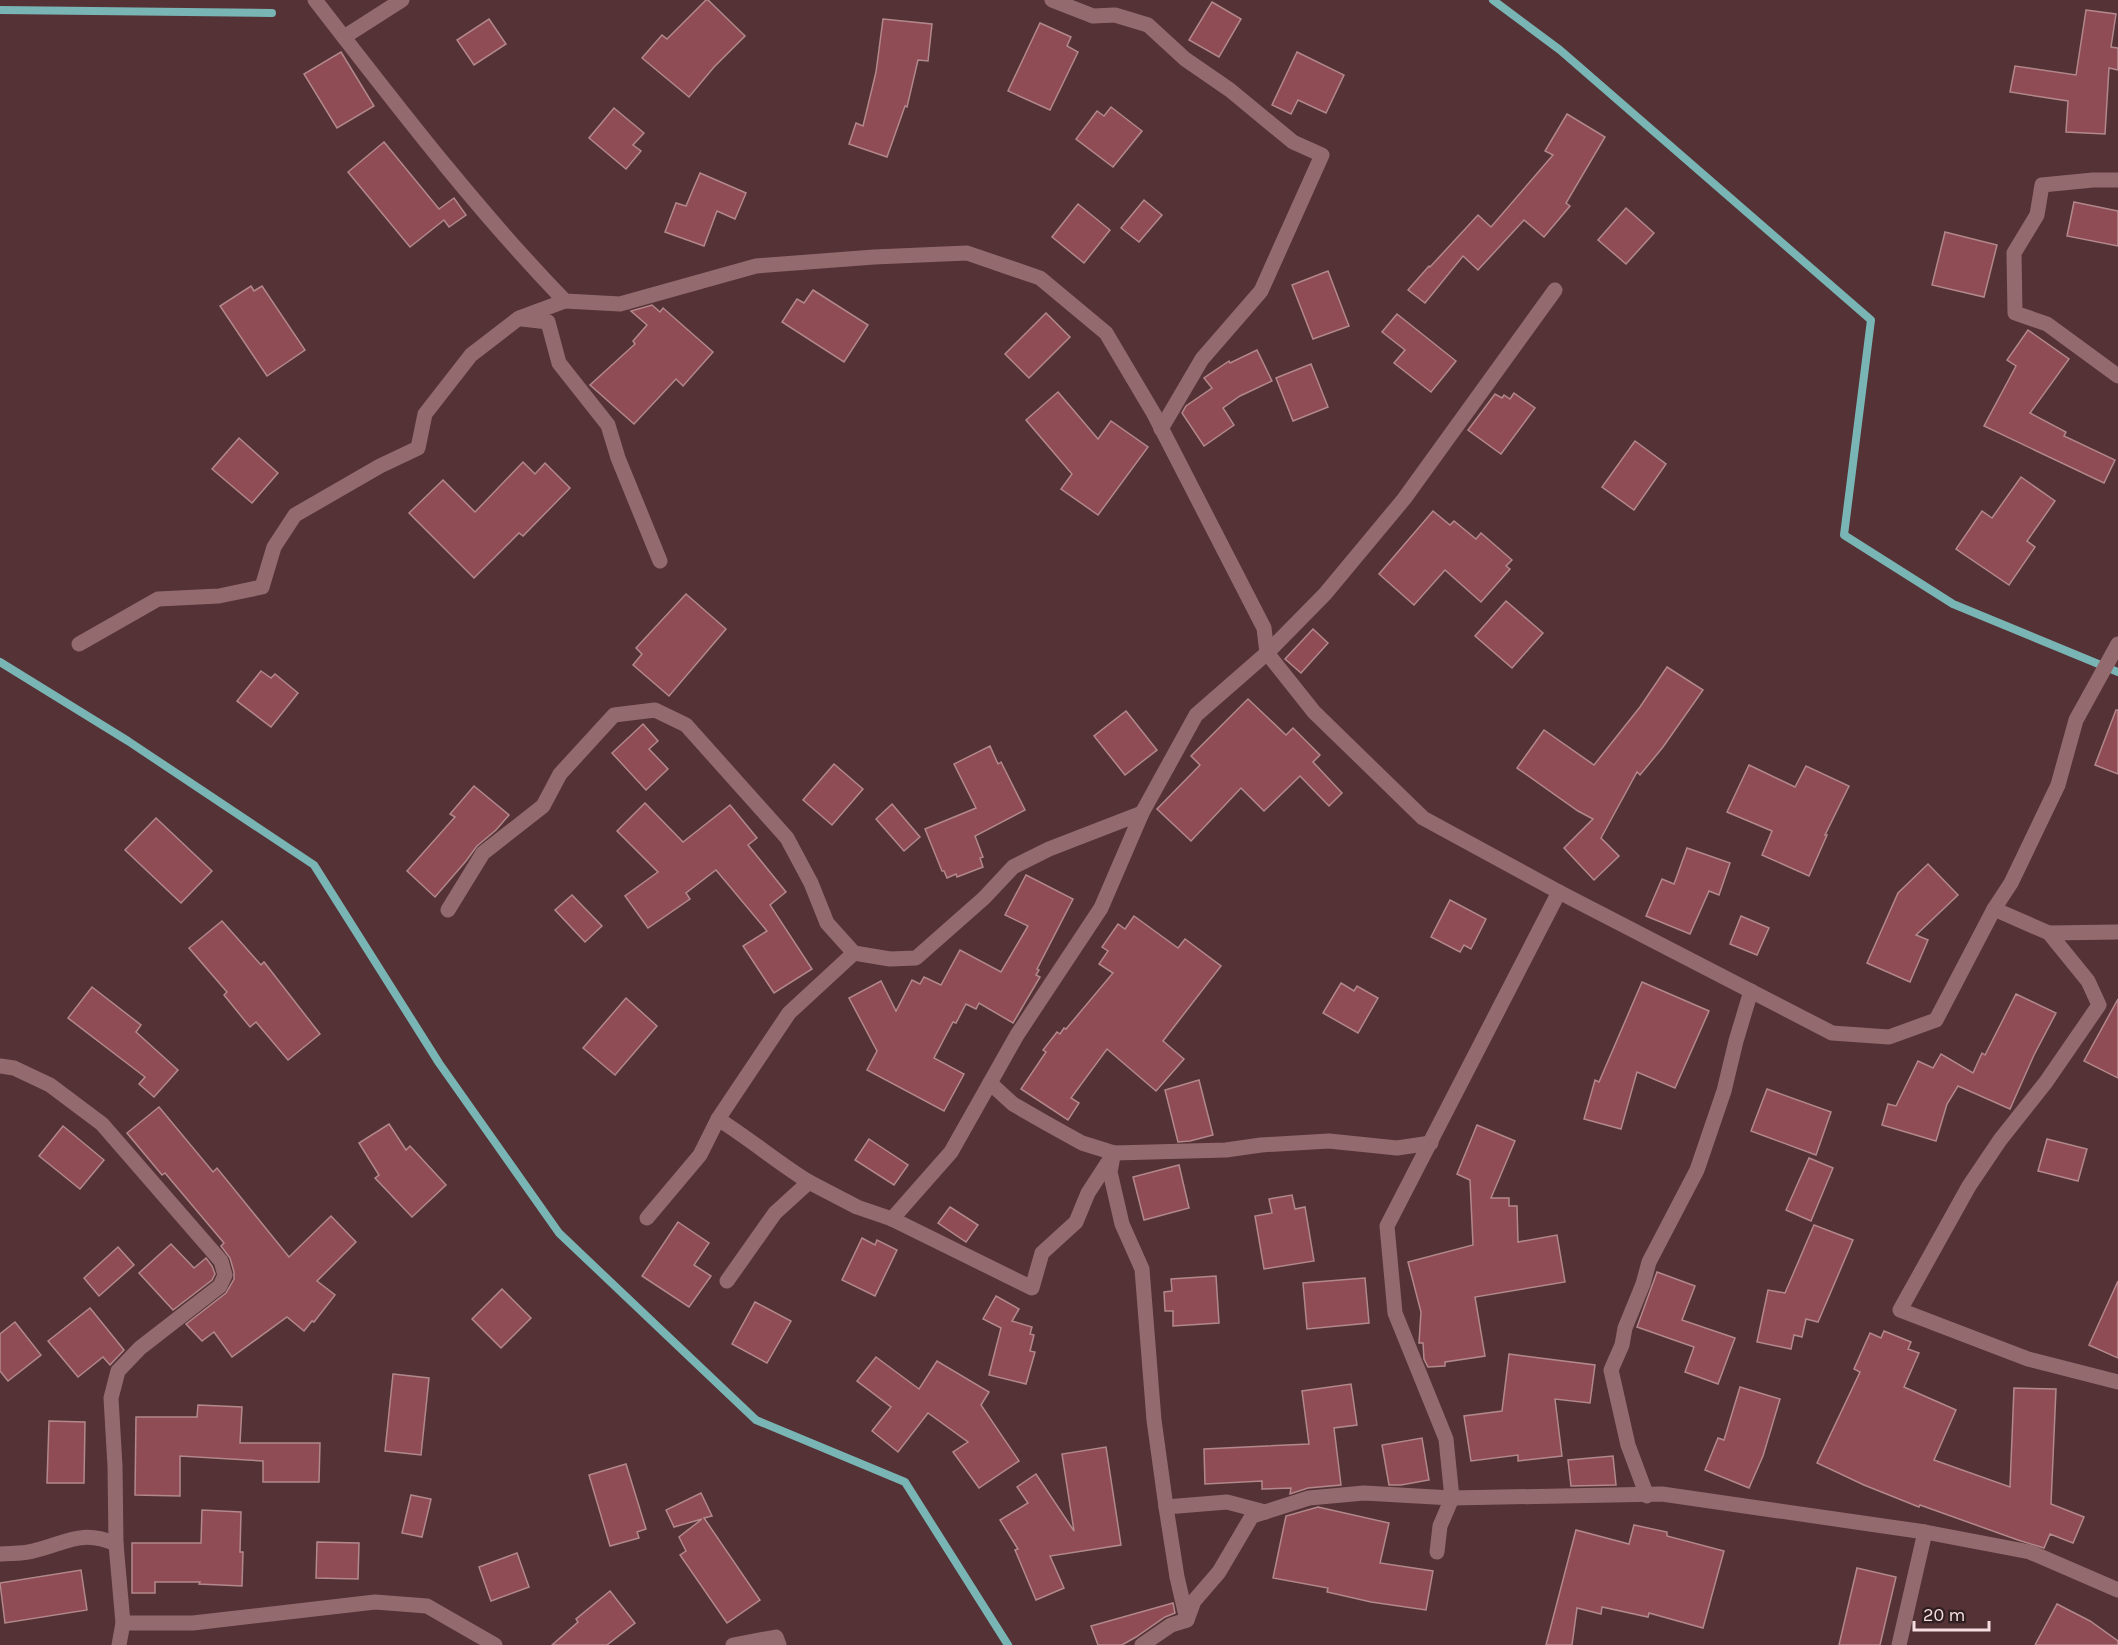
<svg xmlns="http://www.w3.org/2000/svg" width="2118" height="1645" viewBox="0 0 2118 1645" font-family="Karla,sans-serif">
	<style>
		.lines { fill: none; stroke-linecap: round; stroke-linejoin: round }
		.stream { stroke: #79b5b4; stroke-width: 8 }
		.building { fill: #8f4c55; stroke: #b2888c; stroke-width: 1.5 }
		.minor { stroke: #936b6f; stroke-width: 15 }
	</style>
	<rect width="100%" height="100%" fill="#553236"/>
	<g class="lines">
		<!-- stream -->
		<g class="stream">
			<polyline points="1493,0 1560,50 1871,320 1844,535 1953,604 2118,672"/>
			<polyline points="0,10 272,13"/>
			<polyline points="0,662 128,741 314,865 439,1063 559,1233 756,1420 905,1482 1008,1645"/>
		</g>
	</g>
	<!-- building -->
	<g class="building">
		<polygon points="706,0 708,0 745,36 714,67 689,97 642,58 662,35 667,39"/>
		<polygon points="1212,2 1241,19 1219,57 1189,40"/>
		<polygon points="2086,10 2116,14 2111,47 2118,48 2118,70 2109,68 2105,134 2066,132 2068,101 2010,92 2015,66 2076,75"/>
		<polygon points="489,19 506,44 474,65 457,40"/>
		<polygon points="883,19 932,24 928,61 918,60 907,107 905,106 887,157 849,144 856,123 863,126 876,72"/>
		<polygon points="1040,23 1071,37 1067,46 1078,52 1050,110 1008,91"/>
		<polygon points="341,52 374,106 337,128 304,74"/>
		<polygon points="1297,52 1344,75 1326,113 1298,100 1291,114 1272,105"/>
		<polygon points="1111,107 1142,131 1113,167 1076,139 1097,111 1104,116"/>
		<polygon points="614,108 644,133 633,145 641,151 626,169 589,138"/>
		<polygon points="1567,114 1605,137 1566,203 1570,206 1544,237 1524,220 1478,270 1463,256 1425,303 1408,290 1429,266 1430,267 1478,215 1491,227 1553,155 1545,151"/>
		<polygon points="384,142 439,209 454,198 466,215 449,227 444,220 410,247 348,172"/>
		<polygon points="700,173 746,193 735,219 717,211 704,246 665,232 676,203 686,206"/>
		<polygon points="1144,200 1162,215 1139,242 1121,228"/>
		<polygon points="2074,202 2118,211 2118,246 2067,236"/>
		<polygon points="1078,204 1110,230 1084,263 1052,237"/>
		<polygon points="1626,208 1654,233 1626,264 1598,240"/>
		<polygon points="1945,232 1997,245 1984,297 1932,285"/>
		<polygon points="1328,271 1349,326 1313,339 1292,285"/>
		<polygon points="251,286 254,291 262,286 305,350 267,376 220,306"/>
		<polygon points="813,290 868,325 844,362 782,322 797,299 804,303"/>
		<polygon points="652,305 660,312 663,308 713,352 683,386 676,379 634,424 590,385 635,344 633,341 647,325 631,311"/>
		<polygon points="1046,313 1070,337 1029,378 1005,354"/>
		<polygon points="1397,314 1456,361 1431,392 1394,363 1405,350 1382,332"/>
		<polygon points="2028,330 2069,359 2030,413 2066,432 2064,436 2115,460 2104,483 1984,426 2016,366 2007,360"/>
		<polygon points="1257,350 1272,381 1240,396 1223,408 1234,425 1204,446 1182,413 1186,406 1212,388 1204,378 1229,361 1230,363"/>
		<polygon points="1311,364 1328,407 1293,421 1276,378"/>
		<polygon points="1058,392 1098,439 1111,421 1148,447 1098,515 1061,489 1072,474 1026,420"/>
		<polygon points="1514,393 1535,408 1501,454 1468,430 1495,394 1502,398 1504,395 1510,399"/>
		<polygon points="239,438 278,473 252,503 212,469"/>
		<polygon points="1635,441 1666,464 1634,510 1602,487"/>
		<polygon points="523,462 535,474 545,463 570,488 523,536 519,533 474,578 409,513 443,480 475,512"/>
		<polygon points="2021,477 2055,501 2027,541 2035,547 2009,585 1956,549 1982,511 1992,518"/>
		<polygon points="1433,511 1450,525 1454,521 1476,539 1481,533 1512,560 1506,566 1510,569 1481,602 1445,570 1414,605 1379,574"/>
		<polygon points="686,594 726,629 669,696 633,665 642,654 636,648"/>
		<polygon points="1506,601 1543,633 1512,668 1475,636"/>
		<polygon points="1313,629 1328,643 1301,673 1285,659"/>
		<polygon points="1667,667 1703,690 1663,747 1640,775 1637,772 1601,838 1619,856 1594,880 1564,848 1593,819 1578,811 1517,768 1544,730 1594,765 1640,707"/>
		<polygon points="261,671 271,678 275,674 298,693 271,727 237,701"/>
		<polygon points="1248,699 1286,735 1293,728 1320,755 1313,762 1342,793 1329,806 1300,776 1264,811 1241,788 1191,841 1157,809 1200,765 1191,756"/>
		<polygon points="2116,710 2118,710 2118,774 2095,765"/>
		<polygon points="1126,711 1157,750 1125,775 1094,736"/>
		<polygon points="643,724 658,741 649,749 668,769 646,790 612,753"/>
		<polygon points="990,746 998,764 1001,762 1025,810 975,836 983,857 980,858 983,867 957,877 956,874 947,878 944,871 942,871 925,829 976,808 954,764"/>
		<polygon points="834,764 863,789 832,825 803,800"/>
		<polygon points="1749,765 1795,787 1806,766 1849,786 1825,835 1827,835 1809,876 1762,855 1772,831 1727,812"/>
		<polygon points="474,786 509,815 496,830 477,846 466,861 435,897 407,871 455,817 450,814"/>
		<polygon points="645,803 683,842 730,805 757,838 748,845 786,892 770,905 812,969 774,993 743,946 767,931 716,870 686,893 690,899 648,928 625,896 658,872 617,831"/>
		<polygon points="892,804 920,837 904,851 876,819"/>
		<polygon points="156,818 212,871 181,903 125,850"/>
		<polygon points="1687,848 1730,863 1719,895 1709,891 1690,934 1646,916 1662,879 1674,884"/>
		<polygon points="1928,864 1958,895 1916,935 1928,940 1910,982 1867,963 1898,893"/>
		<polygon points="1026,875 1073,899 1037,969 1039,970 1036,975 1040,977 1013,1023 979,1003 976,1009 966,1004 956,1023 953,1022 934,1058 964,1074 944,1111 867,1070 877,1051 849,998 881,981 896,1011 912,980 920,984 924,977 941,985 960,950 1001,972 1028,926 1005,915"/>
		<polygon points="572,895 602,926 585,942 555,910"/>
		<polygon points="1450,900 1486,919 1471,949 1464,945 1460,952 1431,937"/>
		<polygon points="1134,916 1178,948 1185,939 1221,966 1163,1041 1184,1059 1156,1091 1107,1049 1071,1098 1079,1103 1068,1120 1021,1089 1046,1052 1043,1050 1057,1032 1060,1034 1064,1028 1066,1029 1113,973 1099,964 1108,951 1102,947 1118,924 1125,929"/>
		<polygon points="1741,916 1769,928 1757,955 1730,944"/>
		<polygon points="222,921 261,965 264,962 320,1034 288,1060 256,1022 250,1027 224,995 227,992 189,948"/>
		<polygon points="1642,982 1709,1011 1675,1088 1637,1072 1621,1129 1584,1119 1595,1080 1599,1082"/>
		<polygon points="1341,983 1354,991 1357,986 1378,998 1358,1033 1323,1013"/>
		<polygon points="92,987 141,1025 136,1032 178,1070 154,1097 139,1084 145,1077 68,1018"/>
		<polygon points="2016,994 2056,1013 2034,1055 2010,1109 1958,1086 1947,1104 1936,1141 1882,1125 1888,1104 1896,1106 1918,1061 1933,1068 1941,1054 1973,1073 1982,1053 1985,1055"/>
		<polygon points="626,998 657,1026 615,1075 583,1048"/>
		<polygon points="2118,999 2118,1078 2084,1061"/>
		<polygon points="1199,1080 1213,1135 1190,1141 1178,1142 1165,1090"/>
		<polygon points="1767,1089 1831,1112 1816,1155 1751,1131"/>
		<polygon points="159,1107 213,1172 217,1168 289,1257 331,1216 356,1242 317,1281 335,1295 314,1322 312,1321 304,1331 287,1317 232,1357 214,1332 202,1341 186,1324 226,1293 234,1279 234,1272 230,1258 221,1246 224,1243 165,1173 162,1175 127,1133"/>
		<polygon points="389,1124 406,1150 410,1146 446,1185 412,1217 375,1178 379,1175 359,1143"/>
		<polygon points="1477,1125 1515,1141 1491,1198 1509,1198 1509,1206 1517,1206 1518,1242 1557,1235 1565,1282 1475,1297 1485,1356 1445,1362 1445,1366 1428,1367 1424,1359 1423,1343 1419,1343 1421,1312 1408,1262 1473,1245 1470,1180 1457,1174"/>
		<polygon points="63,1126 104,1160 80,1189 39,1156"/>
		<polygon points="869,1139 908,1165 894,1185 855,1160"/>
		<polygon points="2047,1139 2087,1149 2078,1181 2038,1171"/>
		<polygon points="1809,1158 1833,1168 1811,1221 1786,1210"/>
		<polygon points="1179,1165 1189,1208 1144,1220 1133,1177"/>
		<polygon points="1292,1195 1295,1209 1305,1207 1314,1261 1264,1269 1255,1216 1272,1213 1269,1199"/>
		<polygon points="950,1207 978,1225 966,1242 938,1223"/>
		<polygon points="678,1222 709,1243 694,1265 711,1276 689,1307 642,1276"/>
		<polygon points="1814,1225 1853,1240 1818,1322 1806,1319 1802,1337 1794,1335 1791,1349 1757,1342 1768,1290 1785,1293"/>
		<polygon points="862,1238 875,1245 877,1240 897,1250 875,1296 842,1280"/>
		<polygon points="171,1244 194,1268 206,1258 212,1266 215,1274 212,1280 173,1310 139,1273"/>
		<polygon points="118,1247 134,1265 99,1296 84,1278"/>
		<polygon points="1657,1272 1695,1286 1682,1320 1735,1338 1718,1384 1685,1372 1694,1347 1637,1327"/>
		<polygon points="1216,1276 1219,1323 1173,1326 1173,1311 1165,1311 1164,1292 1172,1291 1171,1279"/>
		<polygon points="1365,1278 1369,1323 1307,1329 1303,1283"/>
		<polygon points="2118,1281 2118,1358 2089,1345"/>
		<polygon points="502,1289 531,1318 501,1348 472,1319"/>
		<polygon points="996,1296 1019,1309 1012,1321 1032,1327 1030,1334 1034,1335 1030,1351 1035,1352 1026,1384 989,1375 1001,1328 983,1319"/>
		<polygon points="755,1302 791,1321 767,1363 732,1344"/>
		<polygon points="90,1308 124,1350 110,1365 103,1357 78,1377 48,1341"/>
		<polygon points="15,1322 41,1355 8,1381 0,1371 0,1334"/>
		<polygon points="1884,1331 1911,1342 1908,1349 1919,1353 1904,1387 1956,1410 1934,1460 2010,1487 2014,1388 2056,1389 2051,1504 2084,1517 2073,1543 2050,1534 2044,1548 2018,1540 1920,1505 1919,1507 1864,1485 1817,1463 1860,1372 1854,1369 1870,1333 1881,1338"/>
		<polygon points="1509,1354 1595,1365 1590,1403 1555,1399 1562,1456 1518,1461 1518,1455 1471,1461 1464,1416 1502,1411"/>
		<polygon points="876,1357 919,1389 937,1361 989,1392 981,1405 1019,1461 979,1488 953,1452 968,1442 928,1413 898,1452 872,1431 891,1407 857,1381"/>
		<polygon points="393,1374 429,1378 421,1455 385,1451"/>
		<polygon points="1351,1384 1357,1425 1334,1428 1341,1485 1308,1488 1290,1494 1291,1488 1262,1489 1262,1481 1205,1484 1204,1449 1309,1444 1302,1391"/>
		<polygon points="1740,1387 1780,1399 1763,1456 1749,1488 1705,1470 1718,1438 1724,1440"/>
		<polygon points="198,1405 242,1407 240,1443 320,1443 319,1482 263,1482 263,1461 180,1456 180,1496 135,1495 136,1417 197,1417"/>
		<polygon points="49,1421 85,1422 84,1483 47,1483"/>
		<polygon points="1422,1438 1429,1480 1401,1485 1389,1485 1382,1445"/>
		<polygon points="1106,1447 1121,1545 1050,1556 1064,1588 1036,1600 1015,1550 1018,1549 1000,1520 1028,1503 1017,1487 1036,1474 1074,1531 1062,1454"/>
		<polygon points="1613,1456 1616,1485 1571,1486 1568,1460"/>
		<polygon points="626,1464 646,1529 637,1532 639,1538 610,1546 589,1475"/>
		<polygon points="701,1493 712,1516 704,1518 760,1600 727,1623 680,1555 686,1551 679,1537 702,1519 674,1527 666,1510"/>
		<polygon points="411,1495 431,1499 422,1537 402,1533"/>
		<polygon points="1318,1507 1389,1523 1380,1563 1433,1571 1426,1610 1371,1602 1327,1592 1328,1588 1273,1578 1286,1516"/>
		<polygon points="202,1510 241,1512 240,1552 243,1552 242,1586 199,1584 200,1582 155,1582 155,1593 132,1593 132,1543 201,1543"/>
		<polygon points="1634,1525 1667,1532 1667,1536 1724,1551 1703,1628 1649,1613 1648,1617 1602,1607 1601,1614 1577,1608 1572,1645 1546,1645 1576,1530 1629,1544"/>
		<polygon points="317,1542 359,1543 358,1579 316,1578"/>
		<polygon points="517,1553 529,1587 491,1601 479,1567"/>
		<polygon points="1857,1568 1896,1577 1880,1645 1839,1645"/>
		<polygon points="81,1570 87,1610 5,1623 0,1583"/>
		<polygon points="610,1591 635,1623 607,1645 552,1645 578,1622 576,1619"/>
		<polygon points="1173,1603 1175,1613 1165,1617 1136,1637 1122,1645 1098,1645 1091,1626"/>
		<polygon points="2057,1604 2090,1621 2118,1641 2118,1645 2035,1645"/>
	</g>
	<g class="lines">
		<!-- minor -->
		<g class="minor">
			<path d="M315,0C395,103 474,207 565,301L620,304L756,266L874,257L967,253L1040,278L1106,333L1154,414L1264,628L1267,653L1314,712L1423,818L1559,892L1832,1033L1889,1037L1936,1020L1994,909L2011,883L2058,785L2076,720L2118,644"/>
			<polyline points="1052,0 1093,16 1115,15 1148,25 1185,59 1230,90 1293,142 1322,155 1261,291 1202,359 1161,429"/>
			<polyline points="344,37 402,0"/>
			<polyline points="2118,180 2093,180 2042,185 2037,215 2014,253 2015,313 2047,324 2118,376"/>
			<polyline points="522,319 548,322 559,363 608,425 618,458 660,561"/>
			<polyline points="79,644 158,599 219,596 262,587 274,547 295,515 380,466 418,448 425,414 471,355 519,318 565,301"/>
			<polyline points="1559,892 1387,1226 1395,1313 1446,1439 1452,1498 1662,1494 1925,1532 2030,1552 2118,1590"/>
			<polyline points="1994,909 2049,933 2118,932"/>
			<polyline points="448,910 483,853 543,806 560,774 614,715 655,710 686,725 787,838 811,883 827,923 854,953 890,959 916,958 984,898 1013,867 1049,849 1142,813"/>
			<polyline points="2049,933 2088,981 2099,1005 2046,1082 2000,1140 1969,1186 1900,1310 2028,1359 2118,1382"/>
			<polyline points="0,1066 14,1068 50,1085 102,1124 221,1261 225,1275 220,1286 140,1348 118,1371 111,1398 115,1466 116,1544 123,1623 119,1645"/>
			<polyline points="990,1083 1013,1104 1046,1123 1082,1143 1114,1153 1226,1150 1261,1145 1329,1141 1397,1148 1431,1143"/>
			<polyline points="1113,1156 1110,1172 1122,1224 1142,1269 1154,1420 1166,1507"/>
			<path d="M809,1182C778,1163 750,1139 718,1119L789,1013L854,953"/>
			<polyline points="647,1218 700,1155 718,1119"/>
			<polyline points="892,1219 951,1152 1017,1035 1101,908 1142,813 1196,715 1267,653 1325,594 1404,499 1555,290"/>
			<polyline points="727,1281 775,1213 809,1182 857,1207 892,1219 1032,1288 1042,1253 1076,1222 1088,1193 1114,1153"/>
			<polyline points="1647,1496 1628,1445 1611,1370 1622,1345 1625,1328 1643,1284 1649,1262 1697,1170 1724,1091 1736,1041 1751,991"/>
			<path d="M0,1554C11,1553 23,1554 33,1551C67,1543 81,1529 116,1544"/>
			<polyline points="1187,1620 1194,1601 1219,1572 1252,1516 1265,1512"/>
			<polyline points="123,1623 193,1623 375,1602 427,1606 495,1645"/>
			<polyline points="733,1645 776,1637 779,1645"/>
			<polyline points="1142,1645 1171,1625 1187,1620 1177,1577 1166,1507 1227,1502 1265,1512 1309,1498 1364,1493 1452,1498 1440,1526 1437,1552"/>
			<polyline points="1899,1645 1925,1532"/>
		</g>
	</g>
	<!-- scale -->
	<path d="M1914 1621v9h75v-9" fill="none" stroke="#f6dee0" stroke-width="3"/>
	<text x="1923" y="1621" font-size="18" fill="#f6dee0" stroke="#301f21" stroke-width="4.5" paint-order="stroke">20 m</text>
</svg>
